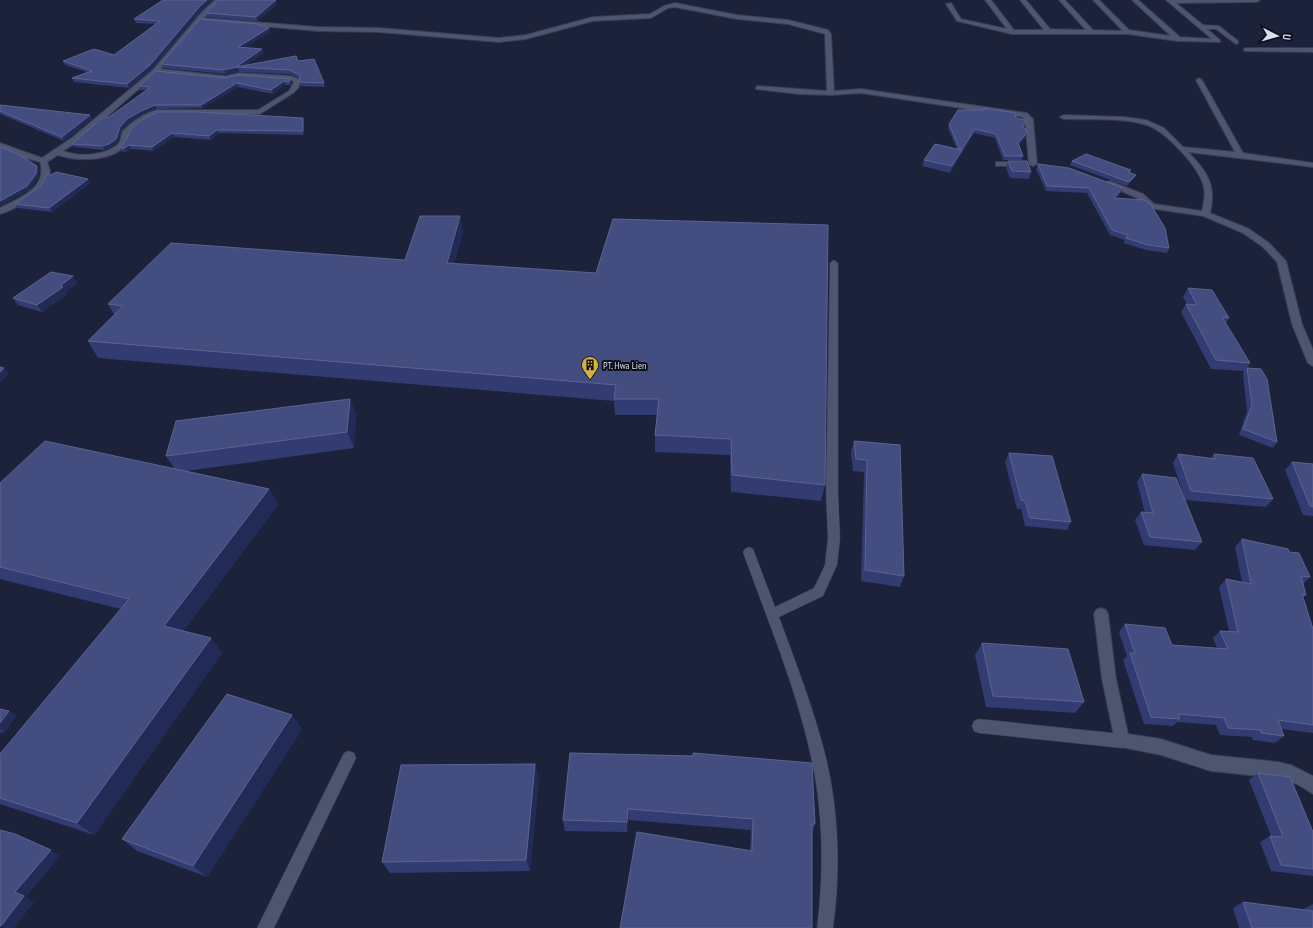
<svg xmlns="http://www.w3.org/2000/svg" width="1313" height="928" viewBox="0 0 1313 928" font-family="'PT Sans Narrow',sans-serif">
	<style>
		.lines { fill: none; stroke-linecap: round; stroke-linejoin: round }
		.lane-casing { stroke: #393d51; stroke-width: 1 }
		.street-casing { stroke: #393d51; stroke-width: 2 }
		.lane { fill: #4d5570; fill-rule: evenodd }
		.street { fill: #4d5570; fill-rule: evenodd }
		.wall { fill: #323c72 }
		.shaded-wall { fill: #222a56 }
		.building { fill: #444d7f; stroke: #5b6491 }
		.labels { text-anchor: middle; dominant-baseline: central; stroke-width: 4; stroke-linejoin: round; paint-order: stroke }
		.poi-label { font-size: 10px; fill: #d8dded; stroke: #0a0c17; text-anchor: start }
	</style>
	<rect width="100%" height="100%" fill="#1c223a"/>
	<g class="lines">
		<defs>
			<g id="lane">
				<path d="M834,260L838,263V494L840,538L837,565L823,596L779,617C795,661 812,704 824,750C839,807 841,870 833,928H817C822,888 823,847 819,807C811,722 772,633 743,552L745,549L749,547L753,549L775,607L814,588L825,565L828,538L826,494L830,263Z"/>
				<polygon points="979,719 1122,734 1127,736 1129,741 1127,746 1122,748 979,733 974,731 972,726 974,721"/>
				<polygon points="349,751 354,753 356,758 274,928 257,928 344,753"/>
			</g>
			<g id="street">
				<path d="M215,0H221L204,18L318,27L379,28L499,38L526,35L593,17L650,14L664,6L675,3L737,15L788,20L828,30L831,34L834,91L861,89L1027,113L1033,119L1037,164L1033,166L1029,164L1025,120L1022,117L861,93L831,95L799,94L756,89V87L758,86L827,91L825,34L788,24L737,19L675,7L668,8L651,18L593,21L526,39L499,42L379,32L318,31L201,21L160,69L226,76L239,73L291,76L300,80L299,87L293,93L260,114H158C149,118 136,125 130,134C127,138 128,143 124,147C109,162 76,161 58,155L47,162C49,167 51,171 49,177C46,193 14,210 0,214V208C19,198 48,188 40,162L14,155L0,148V143L42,158L73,137L153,70L203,11ZM157,73L226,80L239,77L290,80L294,82L289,91L258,110H157C145,113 131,122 123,131C120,136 122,141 117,145C104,156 78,157 63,151L79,141Z"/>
				<polygon points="985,0 991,0 1014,30 1044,30 1020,0 1026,0 1050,29 1086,30 1059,0 1065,0 1093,30 1123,31 1093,0 1099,0 1129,30 1171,36 1132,0 1138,0 1180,37 1212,39 1166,0 1260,0 1257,2 1176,3 1203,25 1219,26 1238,41 1238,43 1236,44 1216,29 1207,29 1220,40 1220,42 1178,41 1127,34 1012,34 957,21 946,4 951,3 961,19 1007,29"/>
				<polygon points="1246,48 1313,48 1313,52 1244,51 1244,49"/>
				<path d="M1199,78L1202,80L1243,153L1313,163V167L1188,152C1207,171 1217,186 1210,213L1249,229L1269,243L1286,261L1302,324L1313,350V366L1308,363L1292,324L1277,262L1263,247L1243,233L1203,216L1148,208L1137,198L1103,183L1110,181L1143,194L1154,204L1202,211C1204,202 1206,193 1203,184C1197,165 1165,131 1147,125C1121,117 1090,120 1064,119L1060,117L1064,115L1124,117L1146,120L1164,128L1183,147L1235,152L1196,80Z"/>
				<polygon points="996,162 1022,162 1026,164 1022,166 996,166"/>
				<polygon points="1101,608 1106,610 1108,614 1116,679 1128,734 1161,739 1211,755 1278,762 1291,765 1313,776 1313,794 1297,784 1278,778 1211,771 1161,755 1116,746 1102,679 1094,614 1096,610"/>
			</g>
		</defs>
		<!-- lane casing -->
		<use href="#lane" class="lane-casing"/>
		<!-- street casing -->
		<use href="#street" class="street-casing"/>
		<!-- lane -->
		<use href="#lane" class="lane"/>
		<!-- street -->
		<use href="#street" class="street"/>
	</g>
	<!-- wall -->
	<g class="wall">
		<polygon points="277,4 257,21 207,17 206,13"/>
		<polygon points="202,10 152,69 129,88 74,82 72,78 87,72 65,65 63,61 114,55 156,24 136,23 134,19"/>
		<polygon points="271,32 244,47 264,53 246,65 298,61 324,83 325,87 301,86 299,82 300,79 291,74 239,72 226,74 163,68 161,64"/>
		<polygon points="225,78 291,79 292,83 291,85 285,85 273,94 238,87 202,108 157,109 142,114 129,123 122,130 117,142 111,147 104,150 74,147 72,144 146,90 140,90 139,86"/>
		<polygon points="0,105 92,119 64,141 0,114"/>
		<polygon points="303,118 304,121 304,135 219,133 211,140 174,137 153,151 131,149 126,152 121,151 119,148 125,142 132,128"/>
		<polygon points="1016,118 1026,123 1024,128 1025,138 1019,145 1023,156 1022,160 1003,160 995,138 974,133 950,173 922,166 924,160 957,149 948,128 949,124"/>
		<polygon points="1008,161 1031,172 1029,179 1010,178 1006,168"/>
		<polygon points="1072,161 1131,170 1129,173 1136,175 1134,178 1127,186 1070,165"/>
		<polygon points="1038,164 1121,193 1117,198 1169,248 1167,253 1146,250 1123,243 1125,240 1110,235 1087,193 1046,191 1036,169"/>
		<polygon points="51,175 90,183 52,212 18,208 15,204 41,186"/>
		<polygon points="460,216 463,232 454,263 825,485 821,501 731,492 730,455 655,452 655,435 657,415 615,415 614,401 98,358 88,341 114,315 108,304 405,260"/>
		<polygon points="73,276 77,283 66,292 67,294 42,312 18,305 13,298"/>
		<polygon points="1188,288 1229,318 1226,323 1250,363 1247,368 1277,442 1273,448 1239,435 1247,411 1243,374 1244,371 1211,369 1181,312 1186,304 1187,304 1183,297"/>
		<polygon points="350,399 356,415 354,448 186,471 269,489 278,505 183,631 211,638 222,653 94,835 0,804 0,754 121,609 0,579 0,483 174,468 166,456"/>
		<polygon points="854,441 900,445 904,576 900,587 861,581 864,472 853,471 851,452"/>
		<polygon points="1009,453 1071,522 1067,530 1025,526 1021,509 1017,509 1005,462"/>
		<polygon points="1178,454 1210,459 1214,454 1273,499 1266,507 1185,500 1173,463"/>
		<polygon points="1292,462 1313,464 1313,516 1303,515 1285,470"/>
		<polygon points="1142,474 1202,542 1195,550 1144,545 1135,520 1141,512 1145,513 1137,482"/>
		<polygon points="1242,539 1289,552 1310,577 1303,584 1306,595 1303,598 1313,629 1313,733 1281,729 1284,736 1275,743 1253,740 1252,737 1220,735 1216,725 1177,722 1173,726 1144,724 1123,660 1127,656 1119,632 1125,624 1172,645 1217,648 1213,638 1220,631 1229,631 1219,587 1226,579 1242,582 1235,547"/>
		<polygon points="982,643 1084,702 1075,713 986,707 975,655"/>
		<polygon points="0,709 9,711 16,716 4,733 0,732"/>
		<polygon points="292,715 302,729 207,877 137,851 122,839"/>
		<polygon points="570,753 815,824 812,833 812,928 750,851 751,830 629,820 627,832 565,831 563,820"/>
		<polygon points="1258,773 1313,832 1313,876 1271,871 1260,842 1270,836 1271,836 1249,780"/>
		<polygon points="539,777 530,871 390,873 382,862"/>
		<polygon points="1243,902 1302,910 1313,904 1313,928 1239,928 1233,908"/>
	</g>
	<!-- shaded-wall -->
	<g class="shaded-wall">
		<polygon points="207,0 213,0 202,10 152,69 129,88 127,84 200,6"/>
		<polygon points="276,0 277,4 257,21 256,17"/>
		<polygon points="269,28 271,32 239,51 238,47"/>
		<polygon points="262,49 264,53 242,68 238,67 239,72 226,74 224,70 236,67"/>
		<polygon points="291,79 292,83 291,85 289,82"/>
		<polygon points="284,81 285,85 273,94 271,90"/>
		<polygon points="237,83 238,87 202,108 201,105"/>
		<polygon points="155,105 157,109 142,114 129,123 122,130 117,142 111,147 104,150 103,146 120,127 127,119 141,111"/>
		<polygon points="90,115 92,119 64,141 62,137"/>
		<polygon points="303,118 304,121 304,135 303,131"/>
		<polygon points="975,129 974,133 960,156 961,151"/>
		<polygon points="217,130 219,133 211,140 209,136"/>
		<polygon points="172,133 174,137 153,151 152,147"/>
		<polygon points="1027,133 1025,138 1016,148 1018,143"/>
		<polygon points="129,145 131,149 126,152 124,148"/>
		<polygon points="962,150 960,157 950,173 952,166"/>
		<polygon points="37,166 40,170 38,178 29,190 0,206 0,201"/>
		<polygon points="1136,175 1134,178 1127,186 1129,182"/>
		<polygon points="88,179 90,183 52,212 49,208"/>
		<polygon points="1123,188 1121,193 1112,203 1114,198"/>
		<polygon points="460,216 463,232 450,278 447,263"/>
		<polygon points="73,276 77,283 66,292 67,294 42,312 37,305"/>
		<polygon points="4,368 9,374 0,383 0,372"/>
		<polygon points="350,399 356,415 354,448 347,432"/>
		<polygon points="269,489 278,505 176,641 164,626"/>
		<polygon points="211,638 222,653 94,835 77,823"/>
		<polygon points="9,711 16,716 4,733 0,729 0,723"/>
		<polygon points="292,715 302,729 207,877 193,866"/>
		<polygon points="535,764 539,777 530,871 526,860"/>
		<polygon points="628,809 629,820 627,832 627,822"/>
		<polygon points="51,850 60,856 26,897 34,902 14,928 5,928 1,926 15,892"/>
	</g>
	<!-- building -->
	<g class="building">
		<polygon points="163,0 207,0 200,6 150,65 127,84 72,78 92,71 63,61 94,49 114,55 160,21 134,19"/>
		<polygon points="218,0 276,0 256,17 206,13"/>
		<polygon points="200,19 257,24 269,28 238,47 262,49 236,67 296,56 298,61 314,59 324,83 299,82 300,75 290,70 238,67 224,70 161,64"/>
		<polygon points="156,71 225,78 238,75 291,79 289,82 284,81 271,90 237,83 201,105 155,105 141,111 127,119 120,127 116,139 109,144 103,146 72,144 103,117 109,117 151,87 139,86"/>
		<polygon points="0,105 90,115 62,137 0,111"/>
		<polygon points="984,108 1015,113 1016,118 1025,120 1026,123 1022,127 1026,129 1027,133 1018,143 1023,156 1005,156 996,134 975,129 961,151 962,150 960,150 949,124 958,110 984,110"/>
		<polygon points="157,112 198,112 303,118 303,131 217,130 209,136 172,133 152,147 129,145 124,148 119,148 125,142 132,128 142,120"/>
		<polygon points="935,144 962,150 952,166 924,160"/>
		<polygon points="0,147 18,154 37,166 36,174 27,186 0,201"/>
		<polygon points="1086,154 1131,170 1128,172 1136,175 1129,182 1072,161"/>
		<polygon points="1008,161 1027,161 1031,172 1012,171"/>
		<polygon points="1038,164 1069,168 1123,188 1114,198 1144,200 1151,205 1165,228 1169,248 1148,245 1126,238 1128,235 1112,230 1089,188 1047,186"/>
		<polygon points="56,172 88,179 49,208 15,204 41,186 48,173 51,175"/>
		<polygon points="420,216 460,216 447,263 596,273 613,219 828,225 825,485 732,475 731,439 655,435 659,399 614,399 616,385 88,341 123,306 108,304 171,243 405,260"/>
		<polygon points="51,272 73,276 60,286 63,287 37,305 13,298"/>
		<polygon points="1188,288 1212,290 1229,318 1222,317 1250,363 1216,360 1186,304 1197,305"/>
		<polygon points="0,367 4,368 0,372"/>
		<polygon points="1247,368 1261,369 1267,379 1277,442 1243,429 1252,405"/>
		<polygon points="350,399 347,432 166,456 176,421"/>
		<polygon points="45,441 269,489 164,626 211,638 77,823 0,798 0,754 129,599 0,567 0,483"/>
		<polygon points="854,441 900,445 904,576 865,570 867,460 856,459"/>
		<polygon points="1009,453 1052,456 1071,522 1030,518 1025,501 1021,500"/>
		<polygon points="1178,454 1216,459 1214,454 1253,458 1273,499 1191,491"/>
		<polygon points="1292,462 1313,464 1313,507 1310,506"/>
		<polygon points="1142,474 1176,478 1202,542 1150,537 1141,512 1153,513"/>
		<polygon points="1242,539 1288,549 1289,552 1299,553 1310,577 1301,576 1306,595 1302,594 1313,629 1313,725 1278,720 1284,736 1261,733 1260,730 1228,728 1224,718 1178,714 1180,719 1151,717 1130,653 1135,653 1125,624 1165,628 1172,645 1228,649 1220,631 1238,632 1226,579 1251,584"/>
		<polygon points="982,643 1068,649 1084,702 993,696"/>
		<polygon points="227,694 292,715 193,866 122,839"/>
		<polygon points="0,709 9,711 0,723"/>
		<polygon points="570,753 693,756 693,753 812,763 815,824 812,824 812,928 620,928 637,832 752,851 753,819 628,809 627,822 563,820"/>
		<polygon points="535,764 526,860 382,862 401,765"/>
		<polygon points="1258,773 1290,777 1313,832 1313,869 1281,865 1270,836 1283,837"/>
		<polygon points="0,830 15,834 51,850 15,892 24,896 1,926 0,926"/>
		<polygon points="1243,902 1313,911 1313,928 1252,928"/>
	</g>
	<!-- icons -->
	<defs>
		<symbol id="building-pin" viewBox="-11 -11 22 30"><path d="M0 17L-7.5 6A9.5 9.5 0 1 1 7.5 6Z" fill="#d8b434" stroke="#0a0c17"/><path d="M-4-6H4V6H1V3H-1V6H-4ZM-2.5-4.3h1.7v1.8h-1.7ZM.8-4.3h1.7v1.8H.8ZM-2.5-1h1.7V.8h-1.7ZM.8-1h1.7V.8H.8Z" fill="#111"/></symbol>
	</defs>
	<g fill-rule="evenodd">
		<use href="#building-pin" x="580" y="355" width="20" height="27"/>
	</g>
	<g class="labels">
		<!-- poi labels -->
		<g class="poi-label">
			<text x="603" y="365">PT. Hwa Lien</text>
		</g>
	</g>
	<!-- north arrow -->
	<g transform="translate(1277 36) rotate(96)" stroke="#0a0c17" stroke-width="3" paint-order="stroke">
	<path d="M0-3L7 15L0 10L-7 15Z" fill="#d8dded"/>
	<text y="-6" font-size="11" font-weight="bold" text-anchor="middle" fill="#d8dded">U</text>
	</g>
</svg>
